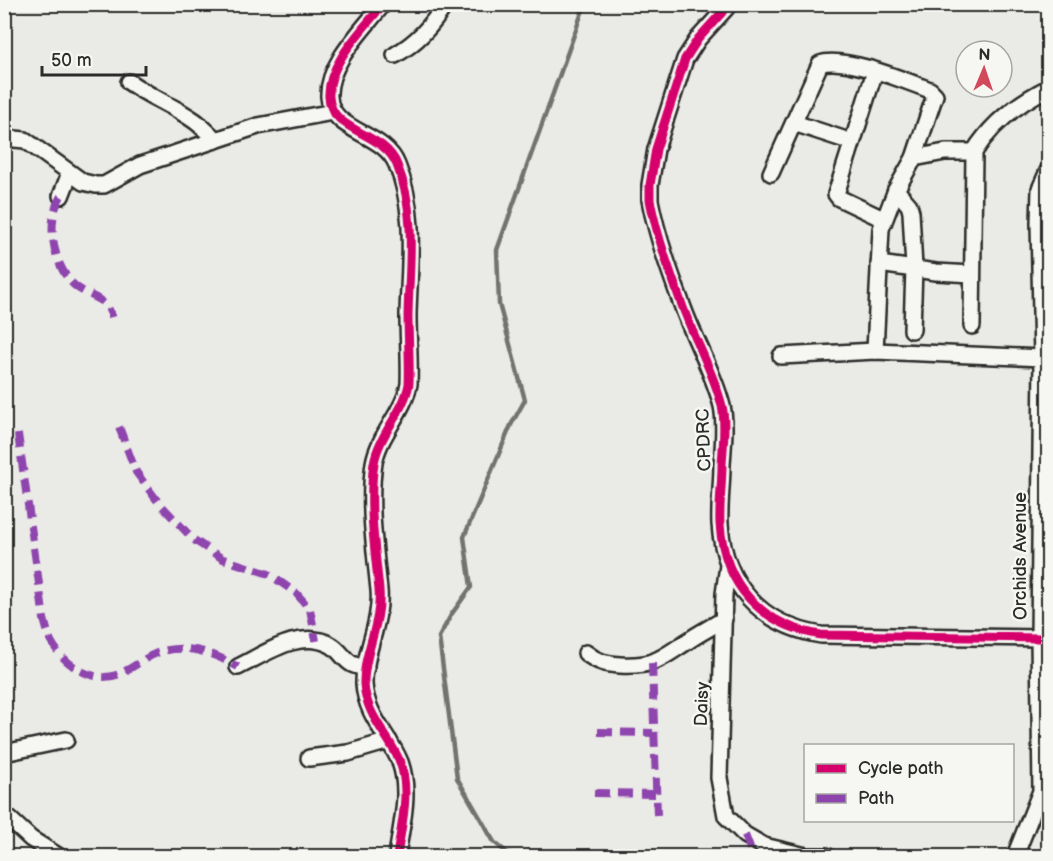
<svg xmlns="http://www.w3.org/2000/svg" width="1053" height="861" viewBox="0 0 1053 861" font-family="'Balsamiq Sans',sans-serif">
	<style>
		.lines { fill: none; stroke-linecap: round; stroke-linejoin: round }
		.stream { stroke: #727270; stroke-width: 4.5 }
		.minor-casing { stroke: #2b2b2b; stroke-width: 20 }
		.minor { stroke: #f6f6f2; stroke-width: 15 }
		.quiet { stroke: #8e44ad; stroke-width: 8; stroke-dasharray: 15 8; stroke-linecap: butt }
		.cycleway-casing { stroke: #f6f6f2; stroke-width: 13 }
		.cycleway { stroke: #d6006c; stroke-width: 9 }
		.labels { text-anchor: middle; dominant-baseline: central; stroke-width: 5; stroke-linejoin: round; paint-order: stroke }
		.street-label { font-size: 18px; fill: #2b2b2b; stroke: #f6f6f2 }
	</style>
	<rect width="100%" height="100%" fill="#eaeae6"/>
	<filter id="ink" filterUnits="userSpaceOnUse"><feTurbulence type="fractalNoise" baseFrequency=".0167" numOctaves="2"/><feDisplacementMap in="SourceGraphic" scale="12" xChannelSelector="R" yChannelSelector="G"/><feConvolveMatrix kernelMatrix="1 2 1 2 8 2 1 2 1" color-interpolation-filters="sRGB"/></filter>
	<g filter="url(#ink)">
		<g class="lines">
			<!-- stream -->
			<polyline class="stream" points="511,856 494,842 457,778 439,637 451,615 471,587 464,537 511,425 525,400 499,304 497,250 585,4"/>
			<defs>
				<g id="minor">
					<path d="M383,4C363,30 327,64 329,97C331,133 384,131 397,165C417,213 409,265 408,315C408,338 410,361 409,384C404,412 379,434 374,463C368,504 375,549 379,590C382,623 363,654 364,684C366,716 389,735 400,762C411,792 401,826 397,856"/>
					<path d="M727,4L726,8L698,39L685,59L656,149L650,185V200C657,237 672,278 685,313C697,344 714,374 722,406C726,424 723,446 722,465C722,484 719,505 720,524C724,585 761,625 821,635L1039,638"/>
					<path d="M395,55C416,43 433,25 445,4"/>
					<polyline points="875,71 836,194 839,198 883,219"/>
					<path d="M129,82C150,97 174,106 195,121C202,126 209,134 216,140"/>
					<polyline points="794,123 852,142"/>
					<polyline points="4,138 25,140 83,182 96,185 104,185 140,165 258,126 333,112"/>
					<polyline points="914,158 945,152 974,152"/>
					<path d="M771,173L820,64C843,55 906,81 930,90L935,95L914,158L896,190L881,229L875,351"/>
					<polyline points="896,190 909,205 911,212 914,268 912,330"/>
					<polyline points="61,196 70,173"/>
					<polyline points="879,264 936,272 972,274"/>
					<path d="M972,326L974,152C992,123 1018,103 1048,88"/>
					<polyline points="781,356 875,351 1042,358"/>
					<polyline points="728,565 724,594 719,778 726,816 745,835 764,846 806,856 827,856"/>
					<path d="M586,653C597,662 606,664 620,665C655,667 661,658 688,641C699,633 712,627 724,619"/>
					<path d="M238,667C265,654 300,628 331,645C340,650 344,660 352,664C356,666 362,667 366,668"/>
					<polyline points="4,753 66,740"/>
					<polyline points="309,758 348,753 389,741"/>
					<polyline points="4,814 31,839 58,856"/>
					<polyline points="1015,856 1041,791 1039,638 1042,358 1039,223 1040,189 1048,171"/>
				</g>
			</defs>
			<!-- minor casing -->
			<use href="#minor" class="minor-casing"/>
			<!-- minor -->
			<use href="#minor" class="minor"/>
			<!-- quiet -->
			<g class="quiet">
				<path d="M61,196C45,221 53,266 74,285C89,298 106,296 112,317"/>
				<polyline points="119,427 136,472 159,503 194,540 223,559 269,574 296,593 310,609 316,641"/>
				<path d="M18,434L44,619C46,626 48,634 51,641C63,664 93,685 119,674C134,668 147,655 163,651C189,644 216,654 238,667"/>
				<polyline points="652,663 657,815"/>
				<polyline points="598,732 653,733"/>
				<polyline points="594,793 656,794"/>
				<polyline points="745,835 753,856"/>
			</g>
			<defs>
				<g id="cycleway">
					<path d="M383,4C363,30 327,64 329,97C331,133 384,131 397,165C417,213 409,265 408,315C408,338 410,361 409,384C404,412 379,434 374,463C368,504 375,549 379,590C382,623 363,654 364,684C366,716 389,735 400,762C411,792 401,826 397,856"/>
					<path d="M727,4L726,8L698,39L685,59L656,149L650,185V200C657,237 672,278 685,313C697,344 714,374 722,406C726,424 723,446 722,465C722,484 719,505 720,524C724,585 761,625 821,635L1039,638"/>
				</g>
			</defs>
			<!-- cycleway casing -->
			<use href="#cycleway" class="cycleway-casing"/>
			<!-- cycleway -->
			<use href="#cycleway" class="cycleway"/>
		</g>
	</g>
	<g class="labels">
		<!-- street labels -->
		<g class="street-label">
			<text transform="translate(704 440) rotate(-92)">CPDRC</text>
			<text transform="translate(1020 556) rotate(-90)">Orchids Avenue</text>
			<text transform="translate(702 704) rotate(-88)">Daisy</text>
		</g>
	</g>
	<!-- margin -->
	<rect width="1053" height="861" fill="none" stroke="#f6f6f2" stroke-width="24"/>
	<rect x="12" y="12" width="1029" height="837" fill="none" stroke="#2b2b2b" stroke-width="2" filter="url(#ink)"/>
	<!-- legend -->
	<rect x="804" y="744" width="210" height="78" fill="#f6f6f2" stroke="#a5a5a2" stroke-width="1.5"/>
	<rect x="816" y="764" width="30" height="9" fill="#d6006c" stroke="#a5a5a2" stroke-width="1.5"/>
	<text x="858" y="774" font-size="18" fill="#2b2b2b">Cycle path</text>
	<rect x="816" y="794" width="30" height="9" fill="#8e44ad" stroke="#a5a5a2" stroke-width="1.5"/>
	<text x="858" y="804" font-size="18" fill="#2b2b2b">Path</text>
	<!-- north arrow -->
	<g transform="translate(984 69) rotate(2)"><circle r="28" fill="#f6f6f2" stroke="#a5a5a2" stroke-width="1.5"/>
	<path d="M0-4.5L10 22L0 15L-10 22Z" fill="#d1495b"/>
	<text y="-9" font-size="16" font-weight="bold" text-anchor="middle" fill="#2b2b2b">N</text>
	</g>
	<!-- scale -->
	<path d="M42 66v9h104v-9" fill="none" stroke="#2b2b2b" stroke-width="3"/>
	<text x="51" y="66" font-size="18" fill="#2b2b2b" stroke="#f6f6f2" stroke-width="4.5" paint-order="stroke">50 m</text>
</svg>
